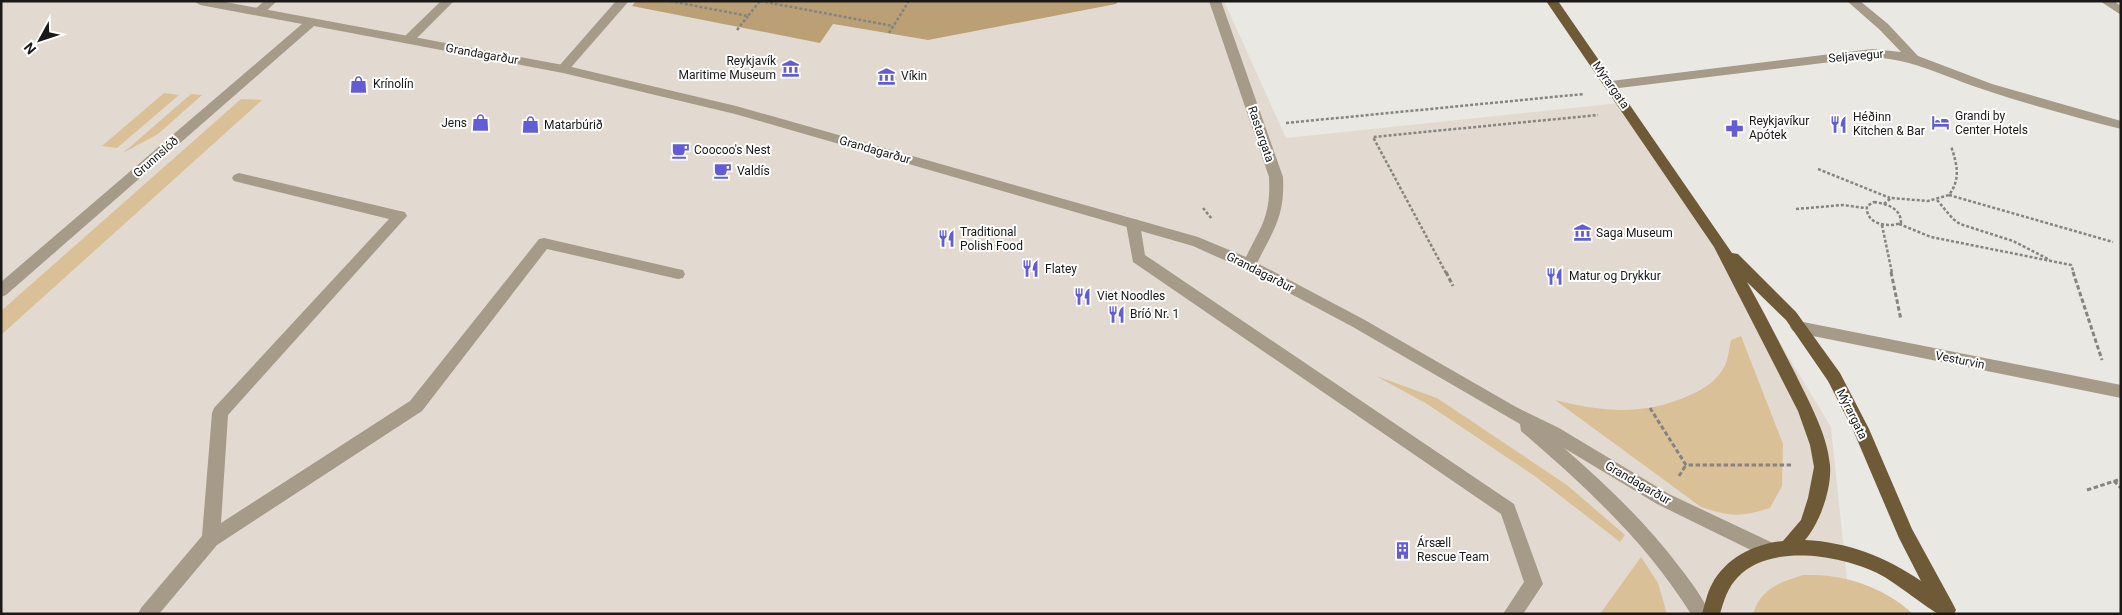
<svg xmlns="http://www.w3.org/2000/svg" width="2122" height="615" viewBox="0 0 2122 615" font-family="Roboto,sans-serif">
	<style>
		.built { fill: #e2dad0 }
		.green { fill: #dac097 }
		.water { fill: #bba075 }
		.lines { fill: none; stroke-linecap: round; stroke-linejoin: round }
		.path-far1 { stroke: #858480; stroke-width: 2.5; stroke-dasharray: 3 2; stroke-linecap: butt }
		.path { stroke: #858480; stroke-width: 3; stroke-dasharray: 4.5 2.5; stroke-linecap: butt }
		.lane { fill: #a69a88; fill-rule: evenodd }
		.street { fill: #a69a88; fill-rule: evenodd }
		.primary { fill: #6f5a38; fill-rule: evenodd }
		.labels { text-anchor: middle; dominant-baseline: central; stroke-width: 4; stroke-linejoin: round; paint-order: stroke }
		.street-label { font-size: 12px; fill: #1a1917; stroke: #fff }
		.poi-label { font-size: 12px; fill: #1a1917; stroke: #fff; text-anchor: start }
	</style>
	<rect width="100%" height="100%" fill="#eae8e3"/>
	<!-- built -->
	<polygon class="built" points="1,1 636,1 632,6 832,24 928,40 981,1 1224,1 1286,138 1620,103 1720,244 1831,427 1848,589 1873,614 1,614"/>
	<!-- green -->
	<g class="green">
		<polygon points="164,93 179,95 117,148 102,146"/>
		<polygon points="191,94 202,95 158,134 123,153"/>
		<polygon points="241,99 262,100 1,335 1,311"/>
		<path d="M1741,336L1783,444L1782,486L1770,508C1741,517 1731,517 1701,507L1555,400C1602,412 1645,416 1690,395C1702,390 1716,381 1723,369C1728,362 1729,348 1731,340Z"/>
		<polygon points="1376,376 1437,398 1567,485 1625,535 1620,542 1536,477 1427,404"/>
		<polygon points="1641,557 1658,583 1667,614 1600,614"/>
		<path d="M1803,575C1814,575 1825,575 1835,577C1863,581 1893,595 1913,614H1753C1761,588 1779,583 1803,575Z"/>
	</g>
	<!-- water -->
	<polygon class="water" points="636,1 1118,1 1116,4 928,40 833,24 820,43 632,6"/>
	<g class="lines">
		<!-- path-far1 -->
		<g class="path-far1">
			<polyline points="670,1 748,16 760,1"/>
			<polyline points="760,1 893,26"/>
			<polyline points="737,30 748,16"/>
			<polyline points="889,33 909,1"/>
			<polyline points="1286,123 1584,94"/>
			<polyline points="1818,169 1890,198"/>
			<polyline points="1949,195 2113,242"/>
			<polyline points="1937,200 1953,219 1960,224 2013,241 2050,260"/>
			<path d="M1874,202C1887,204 1901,208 1901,223C1887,228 1865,224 1867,206Z"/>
			<path d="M1884,204L1891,198L1928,201L1949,195C1961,179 1957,164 1951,146"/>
			<polyline points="1203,208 1212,219"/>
			<polyline points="1796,209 1843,205 1865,208"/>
			<polyline points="1899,224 1931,237 2071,265 2074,273"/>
			<polyline points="1882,225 1892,273"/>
			<polyline points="1446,273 1373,137 1598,115"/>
		</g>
		<!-- path -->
		<g class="path">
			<polyline points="1446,272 1453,286"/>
			<polyline points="1891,272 1901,320"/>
			<polyline points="2073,272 2102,360"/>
			<polyline points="1650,408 1686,465 1793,465"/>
			<polyline points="1679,476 1686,465"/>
			<polyline points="2114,481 2121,488"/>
			<polyline points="2087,490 2121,479"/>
		</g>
		<!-- lane -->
		<g class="lane">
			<polygon points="264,1 277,1 262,15 254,15 252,12"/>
			<polygon points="441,1 454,1 412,43 404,43 402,40 404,37"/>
			<polygon points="616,1 629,1 567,72 559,72 557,69 559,66"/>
			<polygon points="239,173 400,211 405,212 407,216 228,415 221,523 410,401 539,239 544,238 678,269 683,270 685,274 683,278 678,279 547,249 422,411 217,545 159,614 138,614 141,608 202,536 212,413 214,408 389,219 234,181 232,178 234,175"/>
			<polygon points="1133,219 1138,220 1140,224 1145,255 1514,504 1543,584 1523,614 1503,614 1524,582 1501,514 1133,262 1126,224 1128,220"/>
		</g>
		<!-- street -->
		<g class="street">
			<path d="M194,1H220L563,65L736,106L1198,237L1246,257C1262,225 1271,215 1269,177L1209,1H1221L1283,177C1285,216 1274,229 1257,263L1363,319L1516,407L1559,428L1669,494L1775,544L1778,550L1775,556L1769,558L1763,556L1657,504L1564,448C1606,485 1647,523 1681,569C1692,583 1703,598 1710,614H1691C1646,542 1585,486 1521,431L1520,424L1353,327L1244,269L1193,246L735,114L563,73L314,26L6,295L1,297V282L302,24L200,5Z"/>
			<path d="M1847,1H1860L1888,24L1918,56L1992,84L2121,121V129C2075,117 2030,105 1985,90C1945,77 1916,60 1872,57L1611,89L1605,85L1611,81L1872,49L1901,52L1880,30Z"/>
			<polygon points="2100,1 2114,1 2121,6 2121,15"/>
			<polygon points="1798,321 2121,385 2121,398 1798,333 1793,331 1790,327 1793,323"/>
		</g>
		<!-- primary -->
		<path class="primary" d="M1546,1H1558L1732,253L1738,254L1796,312L1840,373L1869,429L1912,529L1953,604L1956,610L1954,614C1950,614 1944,615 1939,614C1932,612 1892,580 1879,574C1842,555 1770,543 1738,577C1728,587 1724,600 1720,614H1702C1705,604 1707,593 1712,584C1726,558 1754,544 1783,541L1801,520L1808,498L1814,467L1810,445L1798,411L1714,247ZM1747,282L1786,320L1828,381L1853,430L1899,538L1921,581C1886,557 1848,542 1805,540C1820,523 1832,488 1830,465C1827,433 1809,402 1795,373C1779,342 1764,312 1747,282Z"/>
	</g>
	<!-- icons -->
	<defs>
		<symbol id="museum-bare" viewBox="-9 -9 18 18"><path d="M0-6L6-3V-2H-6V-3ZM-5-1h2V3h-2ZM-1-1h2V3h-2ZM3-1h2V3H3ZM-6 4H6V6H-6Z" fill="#625dd6" stroke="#fff" stroke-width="2.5" paint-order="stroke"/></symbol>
		<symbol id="shop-bare" viewBox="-9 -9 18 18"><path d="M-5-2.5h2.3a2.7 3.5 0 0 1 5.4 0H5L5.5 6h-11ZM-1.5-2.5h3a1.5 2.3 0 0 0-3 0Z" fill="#625dd6" stroke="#fff" stroke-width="2.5" paint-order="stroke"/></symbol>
		<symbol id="hotel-bare" viewBox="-9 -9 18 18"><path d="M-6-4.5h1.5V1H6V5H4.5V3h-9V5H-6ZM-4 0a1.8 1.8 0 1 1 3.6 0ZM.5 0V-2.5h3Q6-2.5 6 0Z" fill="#625dd6" stroke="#fff" stroke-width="2.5" paint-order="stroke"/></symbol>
		<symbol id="restaurant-bare" viewBox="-9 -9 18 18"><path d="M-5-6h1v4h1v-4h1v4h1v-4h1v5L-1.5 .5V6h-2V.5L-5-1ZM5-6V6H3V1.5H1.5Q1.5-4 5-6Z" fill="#625dd6" stroke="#fff" stroke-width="2.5" paint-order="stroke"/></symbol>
		<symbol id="pharmacy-bare" viewBox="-9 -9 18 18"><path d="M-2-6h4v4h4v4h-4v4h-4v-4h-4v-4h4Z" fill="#625dd6" stroke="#fff" stroke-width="2.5" paint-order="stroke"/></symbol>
		<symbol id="cafe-bare" viewBox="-9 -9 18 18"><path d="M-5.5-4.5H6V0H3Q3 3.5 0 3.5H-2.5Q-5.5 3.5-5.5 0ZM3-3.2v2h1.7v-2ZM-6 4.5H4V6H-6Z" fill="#625dd6" stroke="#fff" stroke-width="2.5" paint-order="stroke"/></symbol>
		<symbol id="building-bare" viewBox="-9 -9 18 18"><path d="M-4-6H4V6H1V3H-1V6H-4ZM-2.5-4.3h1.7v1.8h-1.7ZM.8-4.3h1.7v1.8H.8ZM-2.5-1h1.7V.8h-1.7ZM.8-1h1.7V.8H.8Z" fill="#625dd6" stroke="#fff" stroke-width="2.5" paint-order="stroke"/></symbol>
	</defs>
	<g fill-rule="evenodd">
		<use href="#museum-bare" x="778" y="56" width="25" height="25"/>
		<use href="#museum-bare" x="874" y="64" width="25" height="25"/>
		<use href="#shop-bare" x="346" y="72" width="25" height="25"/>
		<use href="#shop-bare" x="468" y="110" width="25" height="25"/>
		<use href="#hotel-bare" x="1928" y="110" width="25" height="25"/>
		<use href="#restaurant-bare" x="1826" y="112" width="25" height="25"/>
		<use href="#shop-bare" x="518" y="112" width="25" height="25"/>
		<use href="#pharmacy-bare" x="1722" y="116" width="25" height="25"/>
		<use href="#cafe-bare" x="668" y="138" width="25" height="25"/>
		<use href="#cafe-bare" x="710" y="158" width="25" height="25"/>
		<use href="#museum-bare" x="1570" y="220" width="25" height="25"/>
		<use href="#restaurant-bare" x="934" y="226" width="25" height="25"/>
		<use href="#restaurant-bare" x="1018" y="256" width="25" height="25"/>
		<use href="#restaurant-bare" x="1542" y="264" width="25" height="25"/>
		<use href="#restaurant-bare" x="1070" y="284" width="25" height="25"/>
		<use href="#restaurant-bare" x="1104" y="302" width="25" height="25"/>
		<use href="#building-bare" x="1390" y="538" width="25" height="25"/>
	</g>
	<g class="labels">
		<!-- street labels -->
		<g class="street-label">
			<text transform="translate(482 54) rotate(10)">Grandagarður</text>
			<text transform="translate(1856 56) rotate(-5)">Seljavegur</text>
			<text transform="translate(1611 85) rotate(55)">Mýrargata</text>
			<text transform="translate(1261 134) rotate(71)">Rastargata</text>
			<text transform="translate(875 150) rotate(16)">Grandagarður</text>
			<text transform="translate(156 157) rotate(-41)">Grunnslóð</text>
			<text transform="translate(1260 272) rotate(27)">Grandagarður</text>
			<text transform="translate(1960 360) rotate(11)">Vesturvin</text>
			<text transform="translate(1852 414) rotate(64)">Mýrargata</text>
			<text transform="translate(1638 483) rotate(30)">Grandagarður</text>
		</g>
		<!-- poi labels -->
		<g class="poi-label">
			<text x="776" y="61" text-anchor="end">Reykjavík<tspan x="776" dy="14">Maritime Museum</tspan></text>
			<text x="901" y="76">Víkin</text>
			<text x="373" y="84">Krínolín</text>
			<text x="1955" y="116">Grandi by<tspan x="1955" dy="14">Center Hotels</tspan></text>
			<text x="1853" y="117">Héðinn<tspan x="1853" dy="14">Kitchen &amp; Bar</tspan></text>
			<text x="1749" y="121">Reykjavíkur<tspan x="1749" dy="14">Apótek</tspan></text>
			<text x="467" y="123" text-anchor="end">Jens</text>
			<text x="544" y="125">Matarbúrið</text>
			<text x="694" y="150">Coocoo's Nest</text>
			<text x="737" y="171">Valdís</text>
			<text x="960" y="232">Traditional<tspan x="960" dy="14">Polish Food</tspan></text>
			<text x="1596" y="233">Saga Museum</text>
			<text x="1045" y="269">Flatey</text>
			<text x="1569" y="276">Matur og Drykkur</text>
			<text x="1097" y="296">Viet Noodles</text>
			<text x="1130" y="314">Bríó Nr. 1</text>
			<text x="1417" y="543">Ársæll<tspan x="1417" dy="14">Rescue Team</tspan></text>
		</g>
	</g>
	<!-- border -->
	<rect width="2122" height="615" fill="none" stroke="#1a1917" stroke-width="5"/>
	<!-- north arrow -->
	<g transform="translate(40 40) rotate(230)" stroke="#ffffff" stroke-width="4" paint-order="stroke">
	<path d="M0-4L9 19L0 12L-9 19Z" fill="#1a1917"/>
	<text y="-8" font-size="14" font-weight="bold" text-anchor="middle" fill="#1a1917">N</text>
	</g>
</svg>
